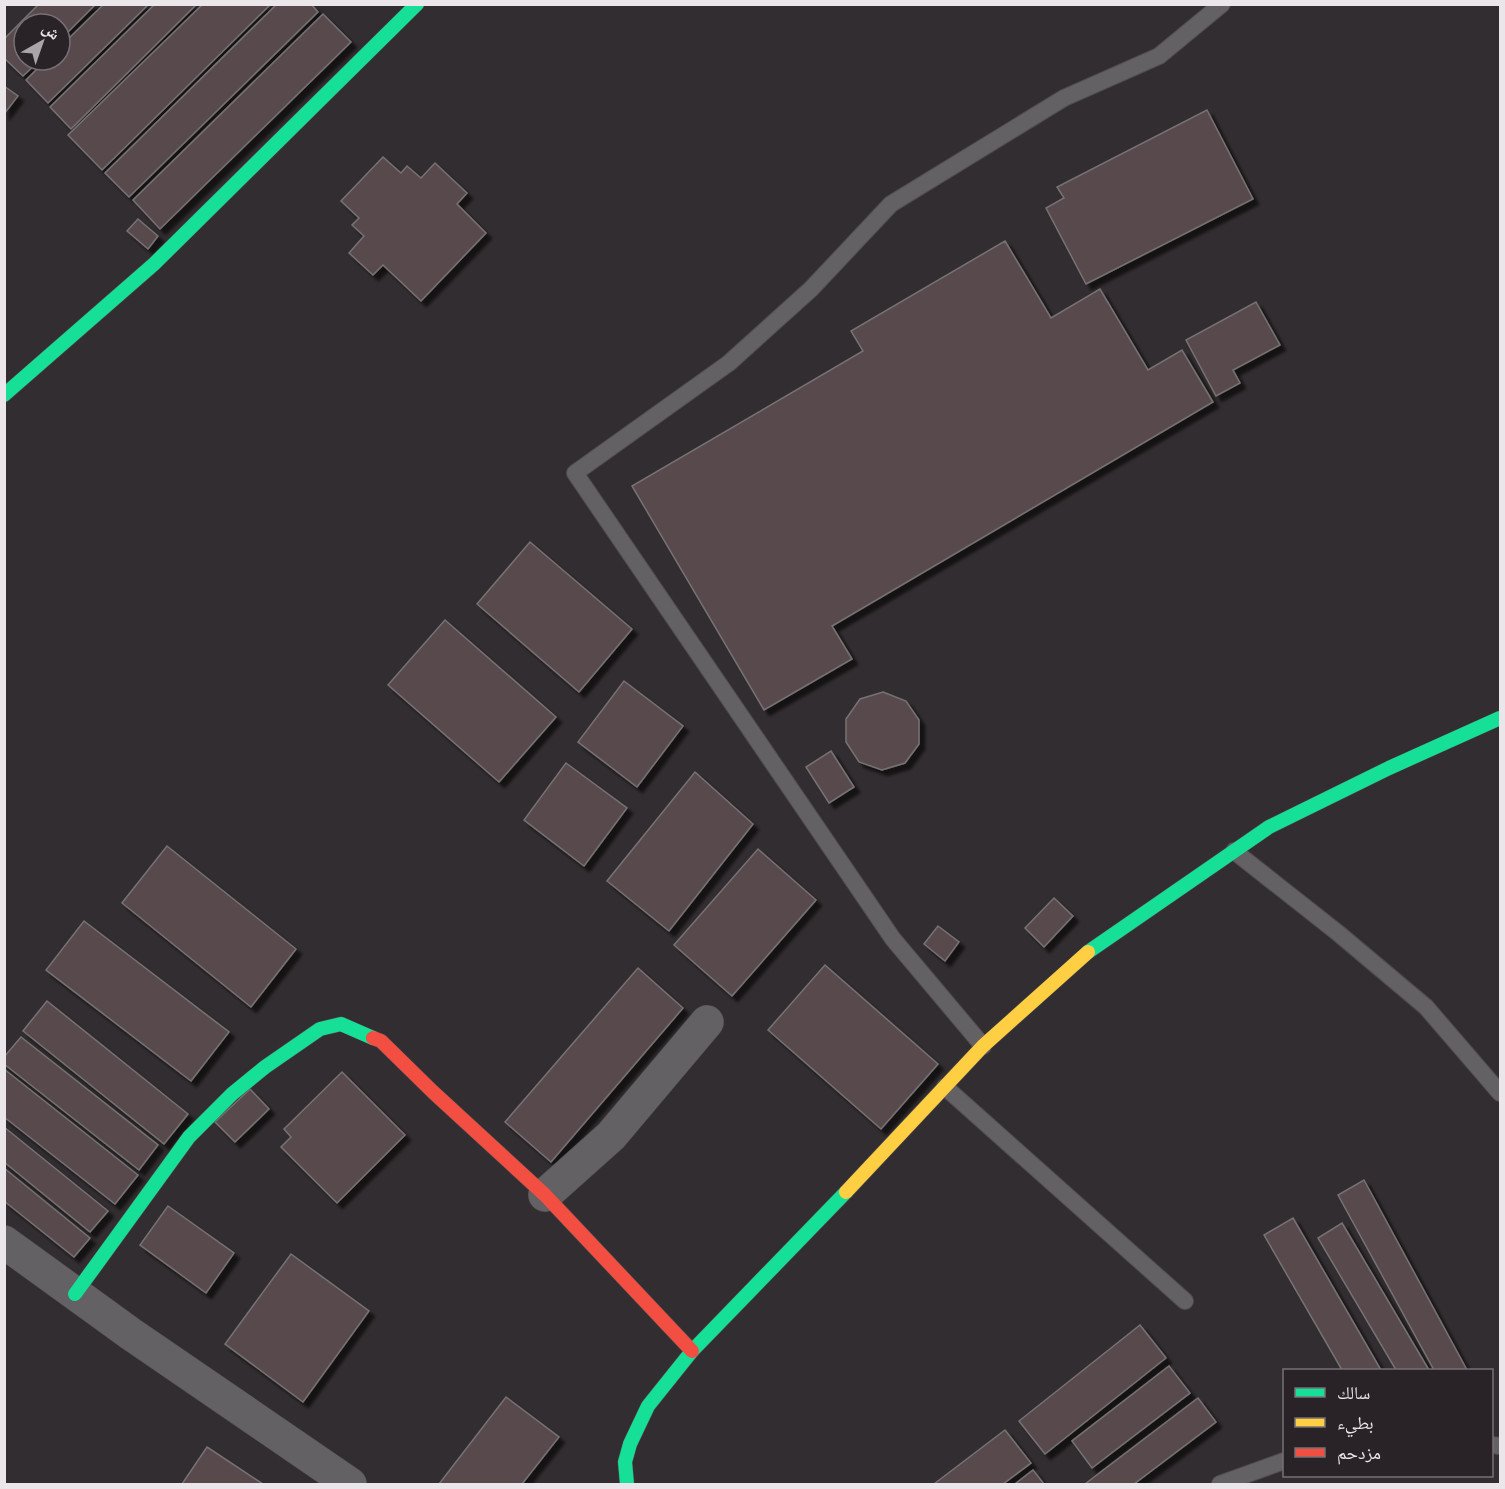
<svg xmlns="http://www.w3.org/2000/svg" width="1505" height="1489" viewBox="0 0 1505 1489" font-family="Commissioner,'Noto Naskh Arabic',sans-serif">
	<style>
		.building { fill: #584a4e; stroke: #767273; stroke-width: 1.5; filter: url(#shadow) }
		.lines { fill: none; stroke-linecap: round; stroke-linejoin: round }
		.lane-casing { stroke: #504c4f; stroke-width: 18 }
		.street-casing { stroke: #504c4f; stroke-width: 34 }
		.fast-casing { stroke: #504c4f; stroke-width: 15 }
		.slow-casing { stroke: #504c4f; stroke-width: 15 }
		.jam-casing { stroke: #504c4f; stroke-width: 15 }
		.lane { stroke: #636163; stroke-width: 16 }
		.street { stroke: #636163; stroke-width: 33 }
		.fast { stroke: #16e098; stroke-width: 14 }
		.slow { stroke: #ffcf43; stroke-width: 14 }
		.jam { stroke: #f24e42; stroke-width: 14 }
	</style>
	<defs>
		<filter id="shadow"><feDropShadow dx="5.5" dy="5.5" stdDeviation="1.5" flood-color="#0009"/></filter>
	</defs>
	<rect width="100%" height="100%" fill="#322d30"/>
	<!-- building -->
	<g class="building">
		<polygon points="39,4 96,4 60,40 60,24 24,24 24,60 40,60 23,76 4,58 4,39"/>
		<polygon points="104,4 149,4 48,103 26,80 46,60 60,60 60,47"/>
		<polygon points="155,4 197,4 71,129 50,107"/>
		<polygon points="203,4 271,4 102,170 68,135"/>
		<polygon points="277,4 311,4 318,12 129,197 105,173"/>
		<polygon points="323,14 351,42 160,229 133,200"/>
		<polygon points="4,86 18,96 4,114"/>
		<polygon points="1207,110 1253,199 1086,284 1046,208 1064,198 1057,187"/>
		<polygon points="383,157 401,173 407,166 421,178 435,163 467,193 457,204 486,233 421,301 383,265 373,275 349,253 364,236 352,225 359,218 341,201"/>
		<polygon points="138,219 158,236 148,249 127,231"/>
		<polygon points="1005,241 1051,318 1100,289 1148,370 1182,350 1213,402 832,626 852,659 764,710 632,486 863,351 851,331"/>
		<polygon points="1256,302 1280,345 1233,370 1240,383 1216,396 1186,340"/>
		<polygon points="530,542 632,629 579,692 477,604"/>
		<polygon points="445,620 556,717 499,782 388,685"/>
		<polygon points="624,681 683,726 637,787 578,742"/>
		<polygon points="883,692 906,701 919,720 919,744 905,763 882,770 859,762 846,742 846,719 860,699"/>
		<polygon points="831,751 854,787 829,803 806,767"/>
		<polygon points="566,763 627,808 584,866 524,820"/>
		<polygon points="695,772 753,824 669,931 607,881"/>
		<polygon points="167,846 296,949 251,1007 122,903"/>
		<polygon points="758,849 816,900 732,996 674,945"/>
		<polygon points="1054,898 1073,916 1044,947 1025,928"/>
		<polygon points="84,921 229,1032 191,1081 46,970"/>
		<polygon points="938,926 959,942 945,961 924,944"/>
		<polygon points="825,965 938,1064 881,1129 768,1030"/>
		<polygon points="638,968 683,1008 551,1162 505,1122"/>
		<polygon points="47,1001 188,1114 164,1144 23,1031"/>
		<polygon points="21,1037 158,1145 139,1170 4,1064 4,1057"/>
		<polygon points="4,1069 138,1175 115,1204 4,1117"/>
		<polygon points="342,1072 405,1135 337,1203 281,1147 291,1137 284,1129"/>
		<polygon points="250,1089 269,1109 235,1142 215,1122"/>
		<polygon points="4,1127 108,1211 90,1232 4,1162"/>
		<polygon points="4,1168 90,1238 74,1257 4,1201"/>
		<polygon points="1364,1180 1467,1370 1434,1370 1338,1195"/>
		<polygon points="168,1206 234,1253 206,1293 140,1245"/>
		<polygon points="1293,1218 1381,1370 1342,1370 1264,1235"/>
		<polygon points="1342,1223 1429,1370 1396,1370 1318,1238"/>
		<polygon points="291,1254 369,1311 303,1402 225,1344"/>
		<polygon points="1140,1325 1166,1358 1045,1454 1019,1421"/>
		<polygon points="1169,1366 1190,1393 1092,1468 1072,1441"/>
		<polygon points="506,1397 559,1437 522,1484 439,1484"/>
		<polygon points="1198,1398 1216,1422 1134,1484 1085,1484"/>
		<polygon points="1005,1430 1031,1463 1003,1484 934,1484"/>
		<polygon points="207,1447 263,1484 182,1484"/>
		<polygon points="1033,1470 1044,1484 1015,1484"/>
	</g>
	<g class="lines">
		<defs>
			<g id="lane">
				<polyline points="1234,851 1338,933 1426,1007 1500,1093"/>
				<polyline points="983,1046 893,939 575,473 729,363 811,289 891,204 1064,98 1159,56 1222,4"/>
				<polyline points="945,1087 1185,1301"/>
				<polyline points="1492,1445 1500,1446"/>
				<polyline points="1220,1484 1284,1461"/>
			</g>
			<g id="street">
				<polyline points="545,1195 611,1136 707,1022"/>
				<polyline points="4,1242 131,1334 350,1484"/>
			</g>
			<g id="fast">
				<polyline points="4,395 154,264 417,4"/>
				<polyline points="1088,952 1269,827 1389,768 1500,718"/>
				<polyline points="75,1294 189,1137 232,1094 265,1067 320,1029 341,1024 373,1038"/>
				<polyline points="627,1484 625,1462 630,1444 648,1406 692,1351 846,1192"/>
			</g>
			<polyline id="slow" points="846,1192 983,1046 1088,952"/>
			<polyline id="jam" points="373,1038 381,1041 433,1092 545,1195 692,1351"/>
		</defs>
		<!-- lane casing -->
		<use href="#lane" class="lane-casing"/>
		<!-- street casing -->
		<use href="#street" class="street-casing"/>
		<!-- fast casing -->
		<use href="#fast" class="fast-casing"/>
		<!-- slow casing -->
		<use href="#slow" class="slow-casing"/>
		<!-- jam casing -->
		<use href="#jam" class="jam-casing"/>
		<!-- lane -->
		<use href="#lane" class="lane"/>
		<!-- street -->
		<use href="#street" class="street"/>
		<!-- fast -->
		<use href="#fast" class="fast"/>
		<!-- slow -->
		<use href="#slow" class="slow"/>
		<!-- jam -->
		<use href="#jam" class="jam"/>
	</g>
	<!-- border -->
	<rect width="1505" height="1489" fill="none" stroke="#ebe6ea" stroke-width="12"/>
	<!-- legend -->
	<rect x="1283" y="1369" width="210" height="108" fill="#292227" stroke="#777075" stroke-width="1.5"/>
	<rect x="1295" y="1388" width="30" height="9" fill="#16e098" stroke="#777075" stroke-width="1.5"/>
	<text x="1337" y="1399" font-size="18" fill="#ebe6ea">سالك</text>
	<rect x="1295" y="1418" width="30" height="9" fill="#ffcf43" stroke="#777075" stroke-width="1.5"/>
	<text x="1337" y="1429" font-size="18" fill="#ebe6ea">بطيء</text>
	<rect x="1295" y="1448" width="30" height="9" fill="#f24e42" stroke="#777075" stroke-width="1.5"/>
	<text x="1337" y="1459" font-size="18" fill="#ebe6ea">مزدحم</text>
	<!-- north arrow -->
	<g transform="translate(42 42) rotate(40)"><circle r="28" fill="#292227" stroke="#777075" stroke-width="1.5"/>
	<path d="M0-4.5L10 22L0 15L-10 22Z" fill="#aaa5a9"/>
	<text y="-9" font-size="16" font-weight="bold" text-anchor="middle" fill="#ebe6ea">ش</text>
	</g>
</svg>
